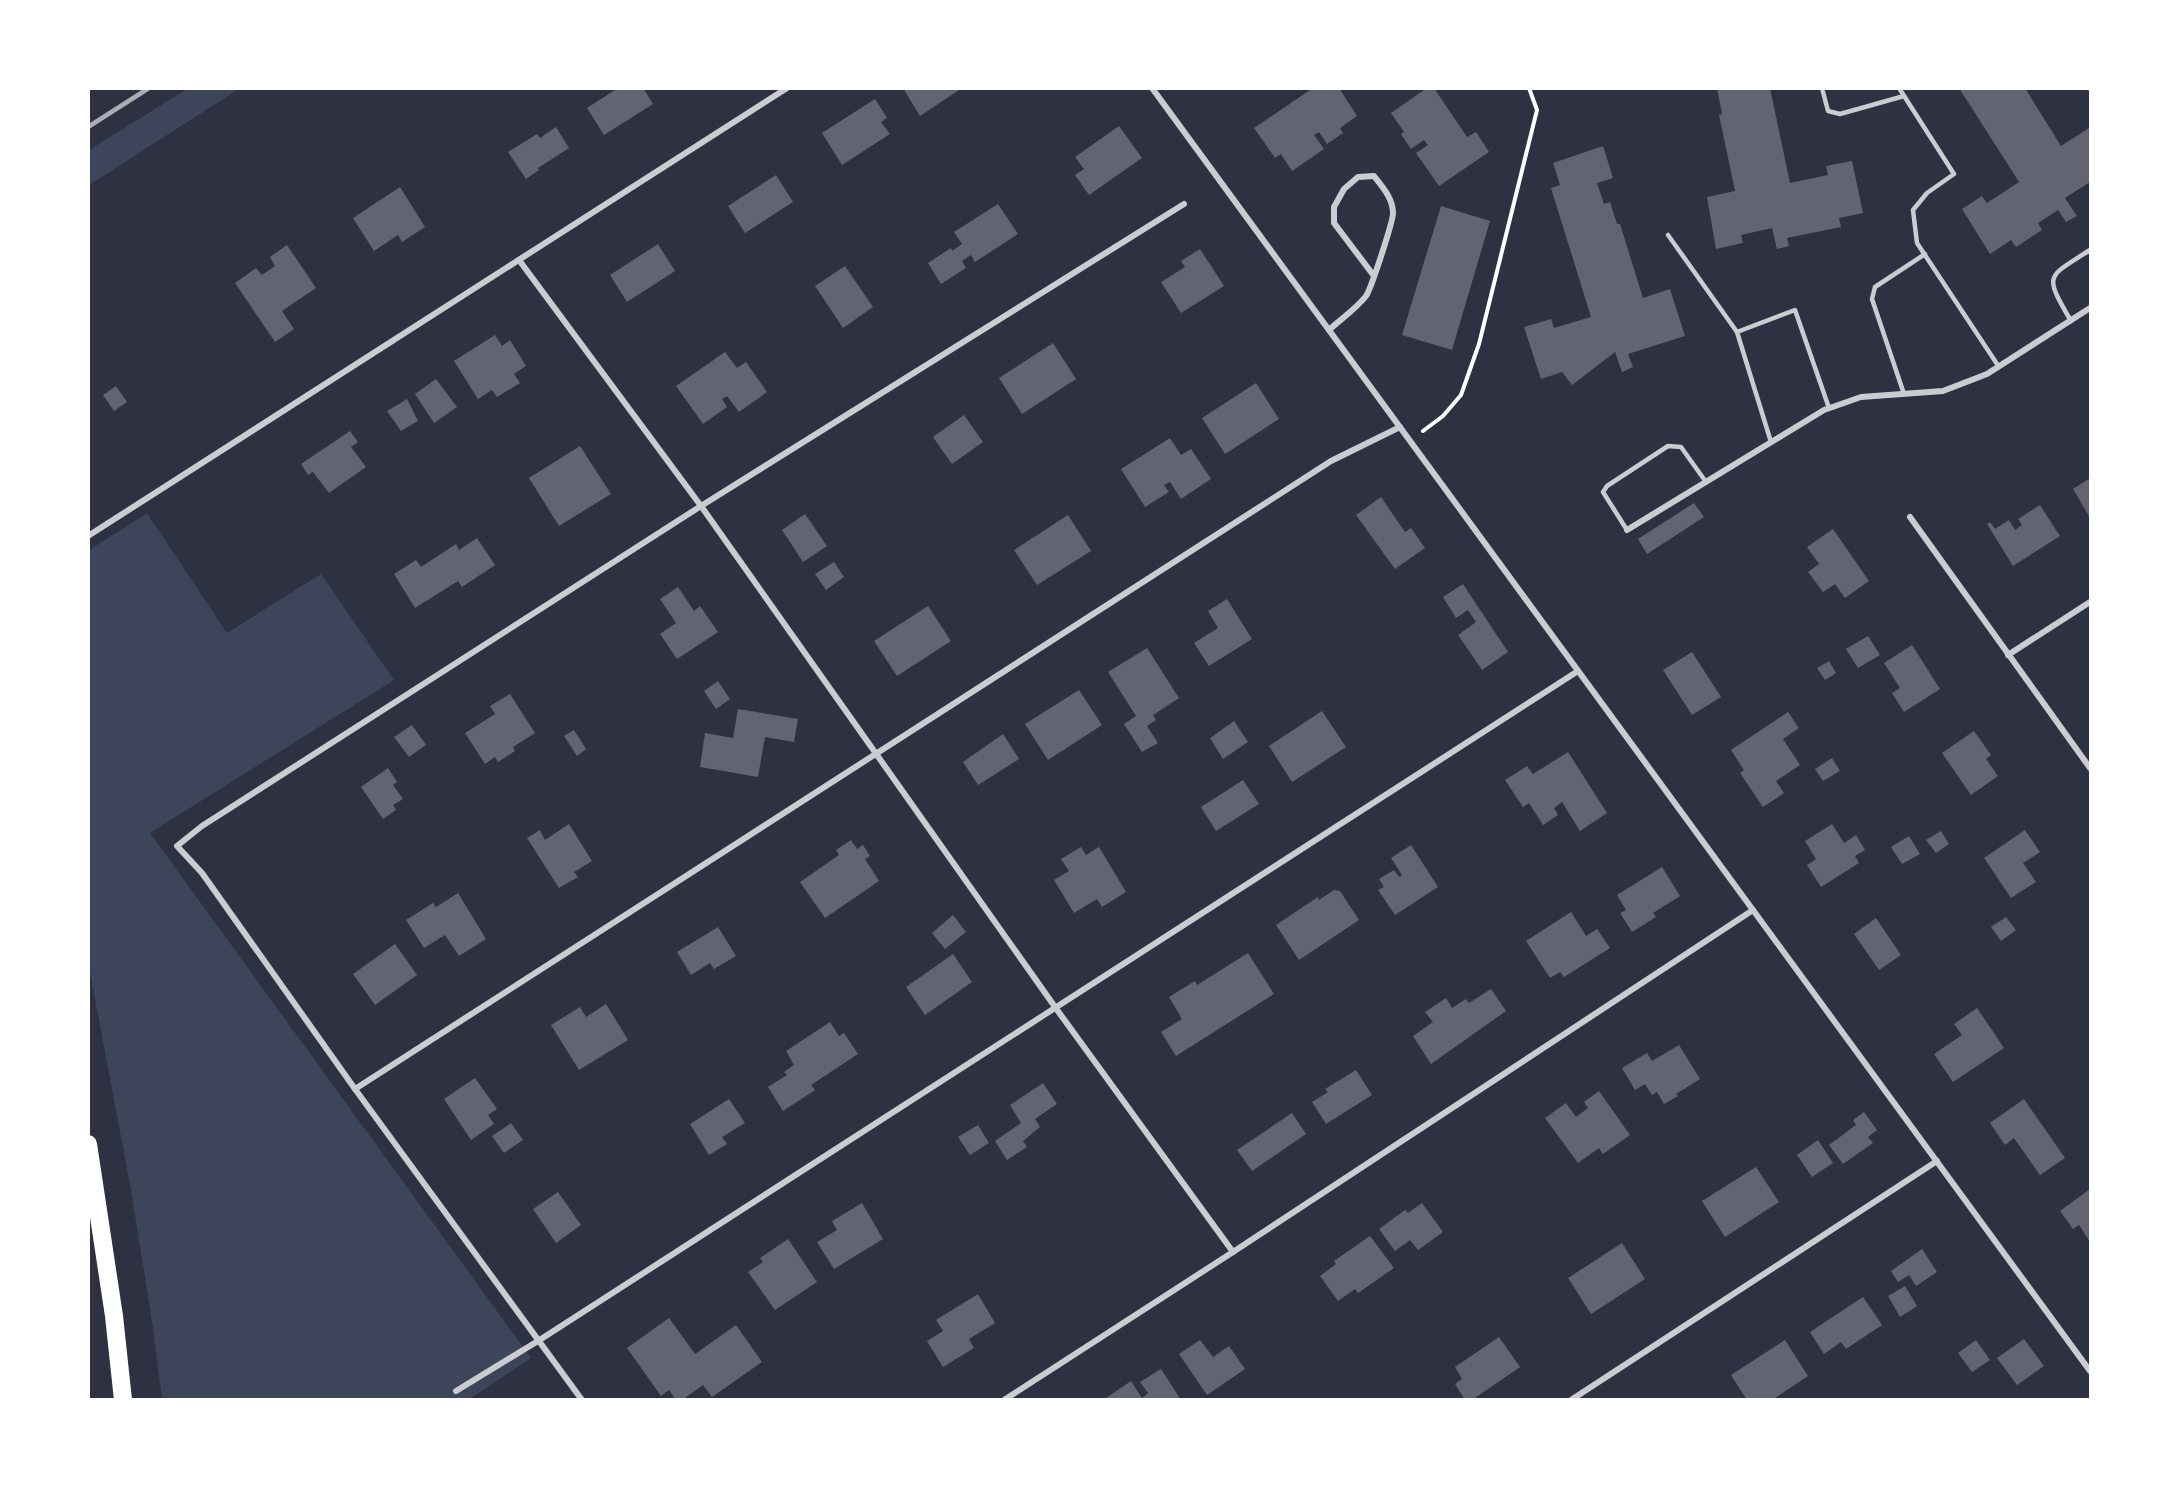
<svg xmlns="http://www.w3.org/2000/svg" width="2179" height="1488" viewBox="0 0 2179 1488" font-family="Mulish,sans-serif">
	<style>
		.green { fill: #3c4559 }
		.building { fill: #626471 }
		.lines { fill: none; stroke-linecap: round; stroke-linejoin: round }
		.path { stroke: #fff; stroke-width: 4 }
		.service { stroke: #caccd0; stroke-width: 4.5 }
		.minor { stroke: #caccd0; stroke-width: 6 }
		.motorway { stroke: #fff; stroke-width: 18 }
		.rail { stroke: #abadb3; stroke-width: 4.5 }
	</style>
	<rect width="100%" height="100%" fill="#2d3142"/>
	<!-- green -->
	<g class="green">
		<polygon points="187,89 239,89 89,185 89,150"/>
		<polygon points="147,513 227,633 321,574 394,680 150,833 531,1358 470,1399 162,1399 153,1328 131,1190 89,967 89,550"/>
	</g>
	<!-- building -->
	<g class="building">
		<polygon points="618,88 643,88 653,104 604,135 587,108"/>
		<polygon points="903,88 962,88 920,116"/>
		<polygon points="1313,88 1339,88 1357,116 1340,128 1343,133 1327,144 1319,132 1314,135 1324,149 1292,171 1281,154 1275,158 1254,128"/>
		<polygon points="1427,88 1434,88 1467,137 1476,132 1489,152 1439,186 1416,153 1428,145 1424,140 1411,149 1401,134 1404,132 1391,113"/>
		<polygon points="1717,88 1770,88 1790,183 1828,175 1826,166 1852,161 1863,213 1839,218 1841,227 1787,238 1789,246 1777,249 1772,228 1741,235 1743,243 1716,249 1707,197 1735,191 1719,115 1722,114"/>
		<polygon points="1959,88 2025,88 2061,146 2089,128 2090,182 2065,198 2077,216 2066,222 2058,210 2038,223 2042,230 2016,247 2011,240 1990,254 1962,209 1982,196 1987,203 2019,182"/>
		<polygon points="875,99 887,118 881,122 890,134 842,165 822,133"/>
		<polygon points="1119,126 1142,158 1089,195 1075,175 1084,169 1075,157"/>
		<polygon points="556,127 569,148 538,168 539,170 526,179 508,152 537,134 540,138"/>
		<polygon points="1603,146 1613,178 1597,183 1604,204 1610,202 1617,224 1620,224 1643,298 1670,289 1685,336 1628,354 1633,367 1622,372 1615,352 1572,385 1562,372 1541,379 1524,327 1551,319 1554,328 1591,317 1551,188 1560,185 1553,163"/>
		<polygon points="776,175 793,202 745,233 728,206"/>
		<polygon points="400,187 425,227 402,242 398,235 374,251 353,218"/>
		<polygon points="998,204 1018,234 975,262 971,255 962,261 966,268 941,284 928,263 951,248 952,251 962,244 954,232"/>
		<polygon points="1441,206 1490,221 1452,350 1402,335"/>
		<polygon points="658,244 675,271 627,302 610,275"/>
		<polygon points="287,245 316,288 282,311 294,329 275,342 235,283 256,268 262,275 275,266 270,257"/>
		<polygon points="1200,249 1224,286 1181,313 1161,282 1185,267 1181,261"/>
		<polygon points="845,266 873,307 843,328 815,286"/>
		<polygon points="495,335 502,346 510,340 526,366 514,374 520,383 497,397 492,390 478,399 454,361"/>
		<polygon points="1053,343 1076,379 1022,414 999,378"/>
		<polygon points="725,352 737,368 746,362 767,392 739,412 727,396 722,399 727,407 703,424 676,386"/>
		<polygon points="436,379 457,407 434,423 415,394"/>
		<polygon points="1256,383 1279,419 1225,454 1202,418"/>
		<polygon points="116,386 127,402 114,411 103,395"/>
		<polygon points="407,399 418,421 401,431 387,411"/>
		<polygon points="964,415 983,442 952,464 933,437"/>
		<polygon points="350,431 358,442 351,447 366,467 329,493 313,472 308,475 301,464"/>
		<polygon points="1170,438 1181,455 1191,449 1211,479 1181,499 1170,482 1164,485 1169,492 1145,507 1121,469"/>
		<polygon points="580,446 611,494 559,526 529,478"/>
		<polygon points="2090,478 2090,518 2073,489"/>
		<polygon points="1381,497 1405,532 1411,528 1425,548 1395,569 1356,515"/>
		<polygon points="1694,503 1704,517 1647,554 1638,539"/>
		<polygon points="2040,505 2060,536 2013,566 1987,524 1990,522 1995,529 2009,520 2015,530 2022,525 2018,519"/>
		<polygon points="805,514 827,546 803,562 782,530"/>
		<polygon points="1068,515 1091,551 1037,585 1014,550"/>
		<polygon points="1833,529 1869,581 1845,598 1835,584 1823,592 1808,572 1819,564 1807,547"/>
		<polygon points="477,538 495,565 462,587 458,581 415,608 394,574 416,560 421,567 456,544 459,550"/>
		<polygon points="834,562 844,577 826,590 815,574"/>
		<polygon points="1463,584 1508,652 1482,670 1458,635 1476,622 1468,610 1456,618 1443,597"/>
		<polygon points="678,587 694,611 700,606 718,632 677,659 660,634 676,623 660,599"/>
		<polygon points="1227,599 1252,639 1209,666 1194,643 1218,628 1208,611"/>
		<polygon points="928,606 951,641 897,676 874,641"/>
		<polygon points="1868,636 1880,655 1858,668 1846,649"/>
		<polygon points="1912,645 1940,689 1904,712 1892,693 1900,688 1884,663"/>
		<polygon points="1147,648 1179,698 1153,715 1156,720 1147,726 1158,743 1142,752 1124,724 1136,716 1108,672"/>
		<polygon points="1692,652 1721,697 1692,715 1663,670"/>
		<polygon points="1829,661 1836,673 1825,680 1817,668"/>
		<polygon points="718,681 730,699 716,709 704,691"/>
		<polygon points="1079,690 1102,725 1048,760 1025,724"/>
		<polygon points="510,694 535,733 513,747 515,751 498,762 495,757 485,764 465,733 495,714 490,706"/>
		<polygon points="738,709 798,719 794,742 765,737 758,777 700,767 705,733 733,738"/>
		<polygon points="1322,711 1346,747 1292,782 1269,746"/>
		<polygon points="1788,712 1799,728 1783,739 1800,765 1776,781 1784,793 1763,807 1740,773 1744,770 1731,750"/>
		<polygon points="1234,721 1248,742 1223,759 1210,738"/>
		<polygon points="412,725 426,745 409,757 394,737"/>
		<polygon points="574,730 586,749 577,756 564,736"/>
		<polygon points="1974,731 1991,755 1986,759 1998,776 1971,795 1942,753"/>
		<polygon points="1003,734 1019,759 978,785 963,762"/>
		<polygon points="1568,752 1607,813 1580,831 1562,802 1554,808 1558,815 1543,825 1529,803 1523,807 1505,780 1527,766 1533,774"/>
		<polygon points="1832,758 1840,771 1823,781 1815,769"/>
		<polygon points="388,768 397,782 393,785 403,799 393,805 396,810 383,819 361,787"/>
		<polygon points="1243,780 1259,804 1216,831 1201,807"/>
		<polygon points="569,824 592,861 574,872 578,877 559,888 527,838 540,830 545,840"/>
		<polygon points="1832,824 1844,843 1856,835 1865,850 1855,856 1859,863 1821,887 1807,865 1816,859 1805,841"/>
		<polygon points="2025,830 2040,852 2023,863 2036,882 2011,898 1984,858"/>
		<polygon points="1941,831 1949,844 1936,853 1926,840"/>
		<polygon points="1909,836 1920,854 1902,864 1891,847"/>
		<polygon points="851,840 857,849 863,845 870,856 865,859 879,881 825,918 800,882 839,855 836,850"/>
		<polygon points="1411,845 1438,887 1395,915 1378,890 1384,887 1379,879 1394,870 1399,877 1402,875 1391,858"/>
		<polygon points="1081,847 1086,855 1099,847 1126,892 1102,907 1097,899 1074,913 1054,880 1069,871 1061,859"/>
		<polygon points="1662,867 1680,896 1653,913 1656,917 1632,932 1620,913 1626,910 1617,895"/>
		<polygon points="1334,890 1340,891 1359,920 1299,960 1276,925 1318,897 1319,900"/>
		<polygon points="458,893 486,939 459,956 445,935 424,948 406,920 433,903 436,907"/>
		<polygon points="1571,912 1586,936 1597,929 1610,948 1564,977 1560,972 1550,978 1526,941"/>
		<polygon points="953,915 966,932 945,949 932,933"/>
		<polygon points="2006,917 2016,930 2001,941 1991,927"/>
		<polygon points="1876,918 1901,955 1879,970 1854,934"/>
		<polygon points="718,927 736,956 714,969 710,963 691,975 677,952"/>
		<polygon points="395,944 417,975 375,1005 353,974"/>
		<polygon points="1248,953 1274,994 1176,1056 1161,1032 1182,1019 1169,997 1195,981 1197,985"/>
		<polygon points="953,954 972,982 925,1015 906,987"/>
		<polygon points="1491,989 1506,1011 1431,1064 1413,1036 1433,1022 1425,1012 1446,998 1452,1008 1466,999 1469,1003"/>
		<polygon points="606,1004 628,1040 579,1070 551,1025 580,1007 586,1017"/>
		<polygon points="1977,1008 2004,1048 1953,1082 1934,1054 1962,1035 1954,1024"/>
		<polygon points="830,1022 839,1036 844,1033 858,1054 811,1085 815,1090 783,1111 768,1087 787,1075 784,1072 794,1065 786,1051"/>
		<polygon points="1679,1045 1700,1079 1676,1094 1678,1096 1664,1104 1657,1092 1652,1095 1645,1084 1635,1090 1622,1068 1647,1053 1652,1061"/>
		<polygon points="1356,1070 1372,1095 1326,1124 1312,1102 1328,1092 1325,1089"/>
		<polygon points="475,1078 497,1109 488,1115 494,1124 471,1140 444,1099"/>
		<polygon points="1043,1083 1057,1104 1035,1119 1040,1127 1023,1141 1027,1147 1007,1160 995,1141 1021,1123 1010,1105"/>
		<polygon points="1599,1091 1630,1135 1603,1154 1599,1148 1578,1163 1545,1118 1566,1103 1576,1117 1588,1108 1584,1102"/>
		<polygon points="729,1099 745,1123 722,1137 727,1144 709,1155 690,1124"/>
		<polygon points="2024,1099 2065,1158 2040,1175 2014,1138 2005,1145 1990,1123"/>
		<polygon points="1864,1112 1877,1130 1868,1137 1873,1143 1843,1164 1829,1145 1856,1125 1853,1120"/>
		<polygon points="1292,1113 1306,1134 1252,1171 1237,1150"/>
		<polygon points="511,1123 523,1140 504,1153 492,1136"/>
		<polygon points="978,1125 989,1143 970,1155 958,1137"/>
		<polygon points="1818,1140 1833,1163 1812,1177 1797,1155"/>
		<polygon points="1756,1167 1779,1202 1725,1237 1702,1201"/>
		<polygon points="2090,1189 2090,1242 2079,1225 2073,1229 2060,1211"/>
		<polygon points="558,1192 581,1225 556,1243 533,1209"/>
		<polygon points="862,1203 883,1239 834,1269 817,1242 837,1230 832,1221"/>
		<polygon points="1422,1203 1443,1232 1418,1250 1410,1240 1395,1251 1379,1229 1405,1210 1408,1213"/>
		<polygon points="1370,1236 1394,1268 1358,1293 1355,1289 1338,1301 1320,1276 1336,1264 1334,1261"/>
		<polygon points="788,1239 817,1282 775,1310 748,1272 763,1262 760,1258"/>
		<polygon points="1622,1243 1645,1279 1591,1314 1568,1278"/>
		<polygon points="1922,1249 1937,1272 1916,1286 1909,1275 1898,1282 1891,1271"/>
		<polygon points="1905,1286 1917,1306 1900,1317 1888,1296"/>
		<polygon points="978,1294 995,1323 969,1339 974,1348 943,1367 927,1341 943,1331 936,1320"/>
		<polygon points="1863,1297 1882,1325 1846,1349 1841,1342 1824,1354 1810,1332"/>
		<polygon points="669,1318 695,1354 736,1325 762,1362 712,1397 703,1385 682,1400 676,1400 669,1390 661,1396 627,1348"/>
		<polygon points="1499,1337 1520,1367 1472,1400 1465,1400 1455,1384 1462,1379 1455,1367"/>
		<polygon points="2024,1339 2044,1366 2017,1385 1997,1358"/>
		<polygon points="1200,1340 1213,1357 1229,1346 1245,1369 1207,1395 1179,1354"/>
		<polygon points="1785,1340 1808,1376 1772,1400 1747,1400 1731,1375"/>
		<polygon points="1976,1340 1990,1360 1972,1372 1958,1353"/>
		<polygon points="1161,1369 1181,1400 1103,1400 1131,1381 1142,1398 1148,1393 1140,1382"/>
	</g>
	<g class="lines">
		<!-- path -->
		<g class="path">
			<polyline points="2090,88 2090,89"/>
			<polyline points="1423,431 1443,416 1461,395 1479,344 1537,110 1529,88"/>
		</g>
		<!-- service -->
		<g class="service">
			<polyline points="1822,88 1828,111 1840,114 1904,96"/>
			<polyline points="1899,88 1954,174 1927,193 1913,210 1917,243 1999,367"/>
			<polyline points="1668,235 1737,332"/>
			<path d="M2071,321C2043,273 2047,278 2090,250"/>
			<polyline points="1904,394 1872,299 1875,287 1925,254"/>
			<polyline points="1771,442 1737,332 1795,310 1829,408"/>
			<polyline points="1627,530 1603,492 1607,486 1668,446 1681,447 1706,482"/>
		</g>
		<!-- minor -->
		<g class="minor">
			<polyline points="1152,88 2090,1371"/>
			<polyline points="519,260 701,506 1055,1007 1233,1252"/>
			<path d="M1329,330C1341,319 1357,308 1366,296C1371,289 1394,219 1393,212C1392,197 1383,188 1374,176L1358,177L1344,189L1334,207V223L1374,276"/>
			<polyline points="1910,517 2090,768"/>
			<polyline points="1627,530 1824,410 1861,397 1943,391 1987,374 2090,308"/>
			<polyline points="88,536 787,88"/>
			<polyline points="2008,655 2090,602"/>
			<polyline points="355,1089 1331,461 1400,427"/>
			<polyline points="456,1391 538,1341 1578,671"/>
			<polyline points="582,1400 355,1089 202,873 177,846 202,826 701,506 1184,204"/>
			<polyline points="1004,1400 1233,1252 1753,910"/>
			<polyline points="1571,1400 1937,1161"/>
		</g>
		<!-- motorway -->
		<polyline class="motorway" points="88,1144 114,1316 123,1400"/>
		<!-- rail -->
		<polyline class="rail" points="88,127 149,88"/>
	</g>
	<!-- border -->
	<rect width="2179" height="1488" fill="none" stroke="#ffffff" stroke-width="180"/>
</svg>
